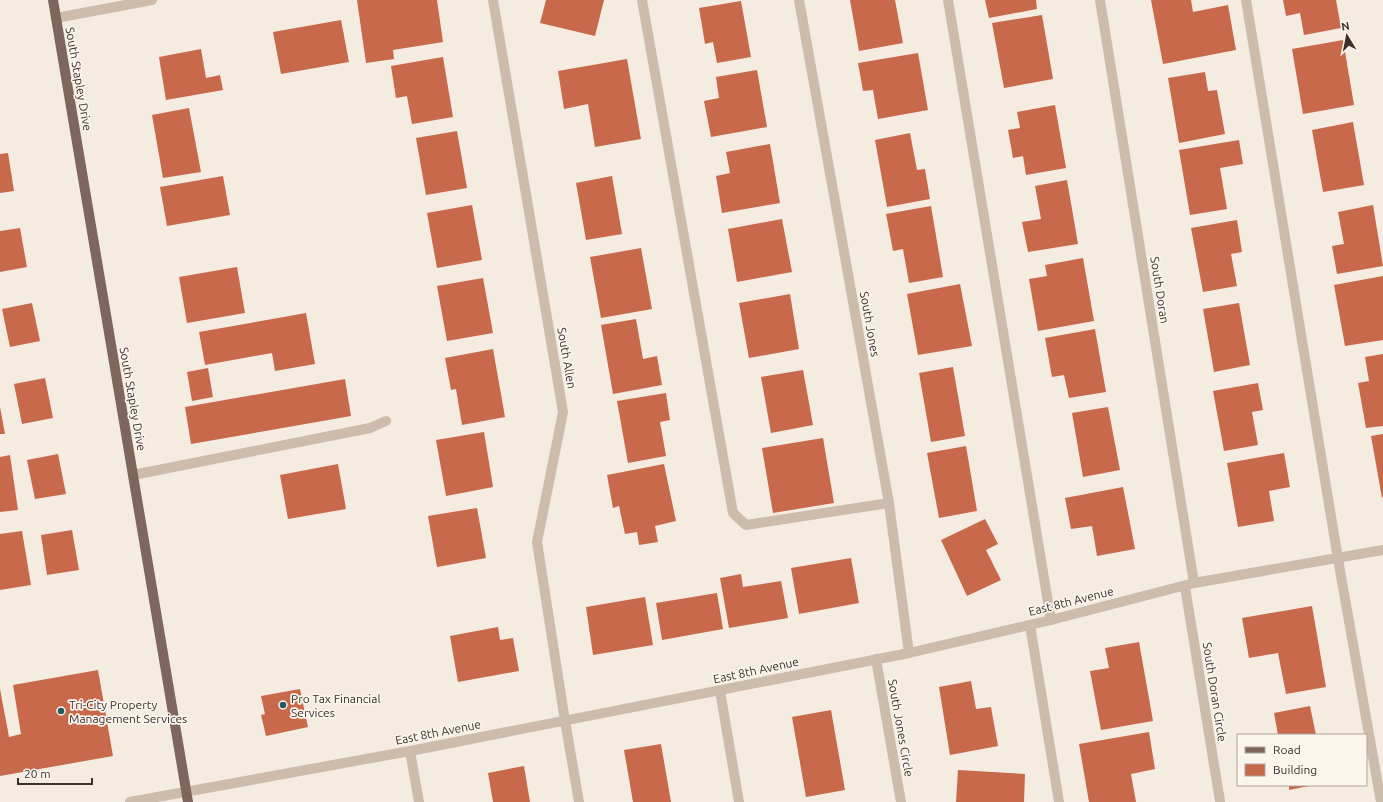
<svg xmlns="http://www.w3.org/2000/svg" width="1383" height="802" viewBox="0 0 1383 802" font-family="Ubuntu,sans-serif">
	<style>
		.building { fill: #c8694b }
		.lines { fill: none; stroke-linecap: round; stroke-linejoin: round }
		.minor { stroke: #cdbbac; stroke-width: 10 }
		.major { stroke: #7d675c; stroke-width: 10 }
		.poi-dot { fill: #1f5a5e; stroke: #fbf5ee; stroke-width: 1.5 }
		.labels { text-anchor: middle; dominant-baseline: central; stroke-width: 3.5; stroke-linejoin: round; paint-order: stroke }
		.street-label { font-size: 12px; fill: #3b302b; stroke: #fbf5ee }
		.poi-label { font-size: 12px; fill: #3b302b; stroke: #fbf5ee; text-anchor: start }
	</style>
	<rect width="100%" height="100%" fill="#f4ebe1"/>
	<!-- building -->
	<g class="building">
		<polygon points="357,0 437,0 443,42 393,50 394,59 366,63"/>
		<polygon points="546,0 604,0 595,36 540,23"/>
		<polygon points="850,0 895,0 903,43 859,51"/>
		<polygon points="985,0 1036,0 1037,9 989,18"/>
		<polygon points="1151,0 1191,0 1193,12 1228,5 1236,50 1163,64"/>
		<polygon points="1283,0 1336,0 1341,28 1304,35 1300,13 1286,16"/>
		<polygon points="741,1 751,57 717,63 713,42 705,44 699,8"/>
		<polygon points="1042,15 1053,79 1004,88 992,23"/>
		<polygon points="341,20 349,62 281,74 273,32"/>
		<polygon points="1343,40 1354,105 1303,114 1292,49"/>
		<polygon points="201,49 206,78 220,75 223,90 166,100 159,57"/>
		<polygon points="918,53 928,110 878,119 873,90 863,91 858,63"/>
		<polygon points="443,57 453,117 412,124 407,96 396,98 391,66"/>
		<polygon points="627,59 641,139 595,147 588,104 564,109 558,71"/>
		<polygon points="757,70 767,127 711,137 704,101 719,98 716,77"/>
		<polygon points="1205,72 1208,91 1217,90 1225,134 1179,143 1168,78"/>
		<polygon points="1055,105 1066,168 1026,175 1023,156 1013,158 1008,130 1020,128 1017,112"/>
		<polygon points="189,108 201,172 163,178 152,115"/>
		<polygon points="1353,122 1364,185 1323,192 1312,130"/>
		<polygon points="457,131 467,188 426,195 416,138"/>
		<polygon points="910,133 917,170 925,169 930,199 887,207 875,140"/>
		<polygon points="1239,140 1243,164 1220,168 1227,209 1190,215 1179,150"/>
		<polygon points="770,144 780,203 722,213 716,176 730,173 726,152"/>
		<polygon points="8,153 14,191 0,193 0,154"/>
		<polygon points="223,176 230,215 167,226 160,187"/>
		<polygon points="612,176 622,234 586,240 576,183"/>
		<polygon points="1067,180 1078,244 1028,252 1022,222 1041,219 1035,186"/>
		<polygon points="472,205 482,260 437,268 427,213"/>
		<polygon points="1373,205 1383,266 1337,274 1332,246 1344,244 1338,212"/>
		<polygon points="931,206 943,277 909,283 903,249 893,251 886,214"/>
		<polygon points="782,219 792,272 737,282 728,229"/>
		<polygon points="1237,220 1242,252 1231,254 1237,286 1203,292 1191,228"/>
		<polygon points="20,228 27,267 0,272 0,231"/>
		<polygon points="641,248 652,309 601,318 590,257"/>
		<polygon points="1083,258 1094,321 1038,331 1029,279 1047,276 1045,265"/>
		<polygon points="237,267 245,313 187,323 179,277"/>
		<polygon points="1383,276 1383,340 1345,346 1334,285"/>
		<polygon points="483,278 493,333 447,341 437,286"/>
		<polygon points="960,284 972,346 918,355 907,294"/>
		<polygon points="790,294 799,349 749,358 739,303"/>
		<polygon points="32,303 40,341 10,347 2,309"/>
		<polygon points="1239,303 1250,365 1214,372 1203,309"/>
		<polygon points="306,313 315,364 275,371 272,353 205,365 199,332"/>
		<polygon points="636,319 643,359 657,356 662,385 613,394 601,325"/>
		<polygon points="1095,329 1106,392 1069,398 1064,375 1052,377 1045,338"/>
		<polygon points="493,349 505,417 462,425 456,389 451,390 445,358"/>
		<polygon points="1383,354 1383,426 1366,428 1358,383 1369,381 1365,357"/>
		<polygon points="953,367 965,436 931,442 919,373"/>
		<polygon points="208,368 213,397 192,401 187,372"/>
		<polygon points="803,370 813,425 771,433 761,377"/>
		<polygon points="45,378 53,418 22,424 14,384"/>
		<polygon points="345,379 351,416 191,444 185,407"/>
		<polygon points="1258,383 1263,410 1252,412 1258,445 1224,451 1213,391"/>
		<polygon points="666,393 670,420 660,422 666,456 628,463 617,401"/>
		<polygon points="0,407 5,434 0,434"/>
		<polygon points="1108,407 1120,470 1083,477 1072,413"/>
		<polygon points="484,432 493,487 446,496 436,440"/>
		<polygon points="1383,434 1383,497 1382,498 1371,436"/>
		<polygon points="823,438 834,503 773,513 762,448"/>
		<polygon points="966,446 977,511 939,518 927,453"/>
		<polygon points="1284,453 1290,487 1269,491 1274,521 1238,527 1227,463"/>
		<polygon points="58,454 66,494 35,499 27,460"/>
		<polygon points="10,455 18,510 0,512 0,457"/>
		<polygon points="338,464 346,509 288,519 280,475"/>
		<polygon points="664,464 676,521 655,526 658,542 639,545 637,532 625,534 619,506 613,508 607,475"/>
		<polygon points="1123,487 1135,549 1097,556 1092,526 1071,529 1065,498"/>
		<polygon points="477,508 486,558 437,567 428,516"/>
		<polygon points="985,519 998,544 986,550 1001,580 967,596 941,540"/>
		<polygon points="72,530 79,570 47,575 41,535"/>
		<polygon points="22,531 31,585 0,590 0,534"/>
		<polygon points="851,558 859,603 799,614 791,568"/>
		<polygon points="741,574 743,587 781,581 788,618 729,628 720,578"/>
		<polygon points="717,593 723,629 662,640 656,603"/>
		<polygon points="645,597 653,645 593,655 586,607"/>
		<polygon points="1312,606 1326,687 1286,694 1278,653 1249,658 1242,618"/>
		<polygon points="498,627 500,640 513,638 519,671 458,682 450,636"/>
		<polygon points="1139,642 1153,721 1101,730 1090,671 1109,668 1105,648"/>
		<polygon points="98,670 113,756 0,776 0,689 9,737 21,734 13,685"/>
		<polygon points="971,681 976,709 991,707 998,746 950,755 939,687"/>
		<polygon points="300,689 308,727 266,736 261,715 265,714 261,696"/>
		<polygon points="1310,706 1316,735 1278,735 1274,713"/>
		<polygon points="831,710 845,790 806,797 792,717"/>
		<polygon points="1149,732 1155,769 1131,774 1136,802 1089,802 1079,744"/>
		<polygon points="661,744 671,802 633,802 624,750"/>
		<polygon points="524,766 530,802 493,802 488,773"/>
		<polygon points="958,770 1025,774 1024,802 956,802"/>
		<polygon points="1289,785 1309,785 1309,786 1289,790"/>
	</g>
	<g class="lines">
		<!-- minor -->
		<g class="minor">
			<polyline points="493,0 563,412 537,542 565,721 579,802"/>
			<polyline points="642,0 733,513 746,525 889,503"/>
			<polyline points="799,0 889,503 909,653"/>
			<polyline points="948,0 1051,620"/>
			<polyline points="1100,0 1194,583"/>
			<polyline points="1246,0 1338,559 1381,802"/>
			<polyline points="56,18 152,0"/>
			<polyline points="133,475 370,428 386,421"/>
			<polyline points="1185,587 1220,801"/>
			<polyline points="1030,625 1059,802"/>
			<polyline points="876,659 901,802"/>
			<polyline points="720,691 739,802"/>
			<polyline points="410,751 419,802"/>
			<polyline points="130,802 410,751 909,653 1051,620 1194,583 1383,550"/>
		</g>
		<!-- major -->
		<polyline class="major" points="53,0 188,802"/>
	</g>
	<!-- markers -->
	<g class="poi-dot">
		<circle cx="283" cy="705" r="4"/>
		<circle cx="61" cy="711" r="4"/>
	</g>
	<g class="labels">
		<!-- street labels -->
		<g class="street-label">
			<text transform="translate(79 79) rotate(80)">South Stapley Drive</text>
			<text transform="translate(1160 290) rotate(81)">South Doran</text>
			<text transform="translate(870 324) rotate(80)">South Jones</text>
			<text transform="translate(567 358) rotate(80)">South Allen</text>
			<text transform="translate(133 399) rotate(80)">South Stapley Drive</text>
			<text transform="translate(1071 601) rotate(-14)">East 8th Avenue</text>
			<text transform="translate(756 670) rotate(-12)">East 8th Avenue</text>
			<text transform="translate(1215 692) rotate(81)">South Doran Circle</text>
			<text transform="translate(901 728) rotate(80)">South Jones Circle</text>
			<text transform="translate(438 732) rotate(-11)">East 8th Avenue</text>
		</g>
		<!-- poi labels -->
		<g class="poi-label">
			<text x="291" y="698">Pro Tax Financial<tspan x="291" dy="14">Services</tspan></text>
			<text x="69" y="704">Tri-City Property<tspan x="69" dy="14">Management Services</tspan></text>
		</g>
	</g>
	<!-- legend -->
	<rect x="1237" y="734" width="130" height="52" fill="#fbf5ee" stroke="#aea6a0"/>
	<rect x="1245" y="747" width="20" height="6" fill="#7d675c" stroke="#aea6a0"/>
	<text x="1273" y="754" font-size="12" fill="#3b302b">Road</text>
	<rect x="1245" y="764" width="20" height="12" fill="#c8694b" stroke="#aea6a0"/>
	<text x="1273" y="774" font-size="12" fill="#3b302b">Building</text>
	<!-- north arrow -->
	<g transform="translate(1347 36) rotate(350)" stroke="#fbf5ee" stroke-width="3" paint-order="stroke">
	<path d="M0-3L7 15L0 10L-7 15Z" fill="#3b302b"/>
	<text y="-6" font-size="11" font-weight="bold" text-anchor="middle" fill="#3b302b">N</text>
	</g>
	<!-- scale -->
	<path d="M18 778v6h74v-6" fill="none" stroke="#3b302b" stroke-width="2"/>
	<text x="24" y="778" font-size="12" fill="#3b302b" stroke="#fbf5ee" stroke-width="3" paint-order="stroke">20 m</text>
</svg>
